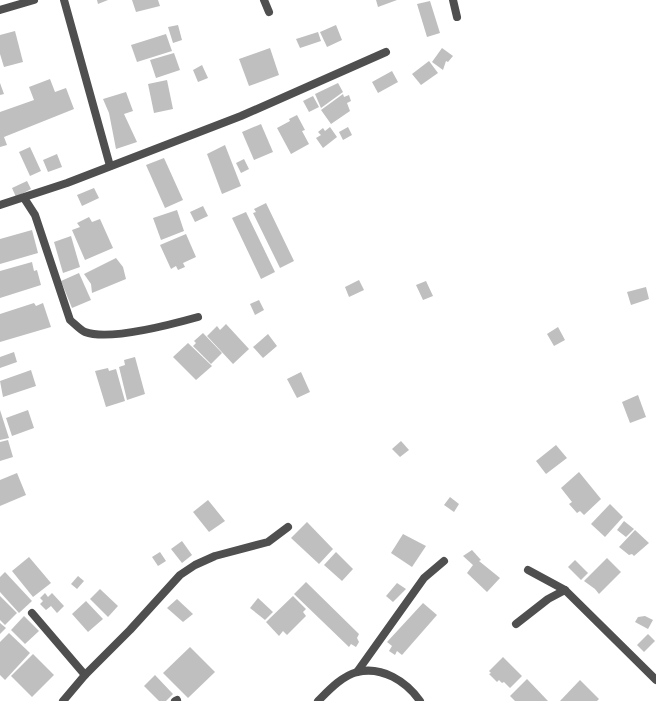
<svg xmlns="http://www.w3.org/2000/svg" width="656" height="701" viewBox="0 0 656 701" font-family="'Asap Condensed',sans-serif">
	<style>
		.building { fill: #bfbfbf }
		.lines { fill: none; stroke-linecap: round; stroke-linejoin: round }
		.street { stroke: #4f4f4f; stroke-width: 8 }
	</style>
	<rect width="100%" height="100%" fill="#fff"/>
	<!-- building -->
	<g class="building">
		<polygon points="97,0 108,0 98,4"/>
		<polygon points="132,0 158,0 160,6 136,12"/>
		<polygon points="376,0 397,0 378,7"/>
		<polygon points="430,1 440,33 427,37 417,4"/>
		<polygon points="178,25 182,40 173,43 168,27"/>
		<polygon points="336,25 342,40 327,47 320,32"/>
		<polygon points="15,31 23,62 4,67 0,54 0,35"/>
		<polygon points="318,32 321,41 300,48 296,39"/>
		<polygon points="166,34 172,51 137,62 131,45"/>
		<polygon points="270,48 279,75 249,86 239,59"/>
		<polygon points="442,48 453,56 448,62 446,61 443,70 432,62"/>
		<polygon points="174,53 180,70 156,78 150,60"/>
		<polygon points="429,61 438,73 421,85 412,74"/>
		<polygon points="202,65 208,78 198,82 193,70"/>
		<polygon points="392,71 398,82 378,93 372,82"/>
		<polygon points="50,79 55,92 66,88 74,109 4,137 7,145 0,147 0,112 34,100 29,87"/>
		<polygon points="167,80 173,109 154,113 148,84"/>
		<polygon points="0,83 4,94 0,95"/>
		<polygon points="338,83 343,92 321,108 315,94"/>
		<polygon points="126,92 133,111 124,114 137,142 116,149 109,113 103,99"/>
		<polygon points="343,94 344,97 349,95 351,101 347,103 350,111 331,124 321,110"/>
		<polygon points="313,96 319,107 309,112 303,101"/>
		<polygon points="297,115 305,130 302,131 309,144 291,154 277,128 290,121 289,119"/>
		<polygon points="261,124 273,152 254,160 242,132"/>
		<polygon points="330,127 337,137 323,148 316,138 321,135 318,132 323,128 325,131"/>
		<polygon points="348,127 352,135 343,140 339,132"/>
		<polygon points="225,145 241,186 222,194 207,154"/>
		<polygon points="30,147 41,171 30,176 19,152"/>
		<polygon points="57,154 62,167 48,172 43,160"/>
		<polygon points="164,158 183,200 165,208 146,165"/>
		<polygon points="244,159 249,169 241,173 236,163"/>
		<polygon points="27,181 31,189 16,197 12,188"/>
		<polygon points="94,188 99,198 82,206 77,195"/>
		<polygon points="266,203 294,261 280,268 253,213 256,212 254,209"/>
		<polygon points="203,206 208,216 195,222 190,212"/>
		<polygon points="177,210 184,231 161,240 153,218"/>
		<polygon points="246,212 275,272 261,279 232,218"/>
		<polygon points="89,217 92,222 100,219 113,248 85,260 72,230 80,227 77,223"/>
		<polygon points="32,230 38,253 0,264 0,239"/>
		<polygon points="186,234 196,257 183,263 185,267 178,270 176,266 171,269 160,245"/>
		<polygon points="71,236 80,267 63,273 54,242"/>
		<polygon points="116,258 123,267 126,279 92,293 91,284 84,274"/>
		<polygon points="32,262 34,271 37,270 41,285 0,298 0,271"/>
		<polygon points="79,273 91,300 72,308 61,281"/>
		<polygon points="359,280 364,290 349,297 345,287"/>
		<polygon points="426,281 433,296 423,300 416,285"/>
		<polygon points="646,287 649,299 631,305 627,292"/>
		<polygon points="259,300 264,310 255,315 250,304"/>
		<polygon points="34,303 36,306 43,303 51,327 0,342 0,314"/>
		<polygon points="226,324 249,349 233,364 207,336 217,326 220,330"/>
		<polygon points="558,327 565,340 554,346 547,334"/>
		<polygon points="203,333 222,353 211,364 193,346 196,343 194,341"/>
		<polygon points="268,334 277,346 263,358 253,347"/>
		<polygon points="188,343 212,366 196,380 173,357"/>
		<polygon points="14,352 17,362 0,368 0,357"/>
		<polygon points="135,357 145,394 127,400 119,367 125,365 124,360"/>
		<polygon points="108,368 109,371 116,369 125,401 106,407 95,371"/>
		<polygon points="31,370 36,386 3,397 0,381"/>
		<polygon points="301,372 310,392 297,398 287,379"/>
		<polygon points="638,395 646,417 630,423 622,402"/>
		<polygon points="0,410 9,438 0,440"/>
		<polygon points="28,410 34,428 12,436 6,418"/>
		<polygon points="8,440 13,457 0,461 0,442"/>
		<polygon points="401,441 409,450 400,457 392,449"/>
		<polygon points="556,445 567,458 546,474 536,461"/>
		<polygon points="579,472 601,499 584,515 580,511 577,513 569,504 572,502 561,488"/>
		<polygon points="17,473 26,495 0,506 0,480"/>
		<polygon points="450,497 459,504 454,512 444,505"/>
		<polygon points="208,500 225,521 209,532 193,512"/>
		<polygon points="610,504 623,517 605,537 591,524"/>
		<polygon points="624,521 634,529 626,537 617,530"/>
		<polygon points="307,522 333,549 319,564 291,538"/>
		<polygon points="635,530 649,543 634,556 632,554 629,555 619,547"/>
		<polygon points="403,534 426,546 412,567 391,553"/>
		<polygon points="182,541 192,555 182,563 171,549"/>
		<polygon points="472,550 481,560 479,561 500,578 487,592 467,573 473,565 463,556"/>
		<polygon points="160,552 166,561 158,566 152,557"/>
		<polygon points="336,552 353,569 342,581 324,565"/>
		<polygon points="29,557 51,583 33,597 12,571"/>
		<polygon points="607,558 621,572 599,594 595,589 584,581"/>
		<polygon points="575,560 588,573 581,580 568,567"/>
		<polygon points="5,572 32,601 19,613 0,592 0,577"/>
		<polygon points="78,576 84,581 77,589 71,584"/>
		<polygon points="306,582 359,634 357,638 359,642 356,647 351,644 349,647 294,594"/>
		<polygon points="397,583 406,589 393,602 386,596"/>
		<polygon points="100,589 118,606 108,617 90,599"/>
		<polygon points="45,593 48,597 52,593 64,606 57,613 51,606 46,610 40,604 43,601 40,598"/>
		<polygon points="0,596 17,613 5,625 0,620"/>
		<polygon points="293,596 306,609 303,612 306,616 287,635 283,631 279,636 266,622"/>
		<polygon points="258,598 273,612 265,620 250,608"/>
		<polygon points="177,599 193,614 183,622 167,608"/>
		<polygon points="86,601 103,619 88,632 72,614"/>
		<polygon points="423,603 437,615 402,655 397,651 395,655 389,651 392,646 387,642"/>
		<polygon points="24,616 39,631 25,644 11,630"/>
		<polygon points="645,616 653,620 648,629 635,622 638,617"/>
		<polygon points="0,623 6,628 0,634"/>
		<polygon points="9,633 30,653 5,680 0,675 0,642"/>
		<polygon points="648,634 655,641 644,652 637,645"/>
		<polygon points="190,647 215,672 188,698 163,673"/>
		<polygon points="33,654 54,675 32,697 11,676"/>
		<polygon points="503,657 522,676 510,688 504,682 502,683 499,680 497,682 489,674 491,673 489,671"/>
		<polygon points="155,675 173,694 166,701 159,701 144,686"/>
		<polygon points="527,679 548,701 515,701 510,696"/>
		<polygon points="580,680 599,699 597,701 560,701"/>
	</g>
	<g class="lines">
		<!-- street -->
		<g class="street">
			<polyline points="64,0 110,166"/>
			<polyline points="264,0 269,12"/>
			<polyline points="453,0 457,17"/>
			<polyline points="0,10 34,0"/>
			<path d="M24,198L35,215L70,320C75,324 80,330 85,332C109,341 173,324 198,317"/>
			<polyline points="0,205 67,183 241,116 386,52"/>
			<polyline points="528,570 565,590"/>
			<polyline points="32,613 85,675"/>
			<polyline points="516,624 548,599 565,590 656,680"/>
			<polyline points="357,672 424,578 444,561"/>
			<polyline points="63,701 85,675 130,630 180,575 195,565 215,556 268,542 288,527"/>
			<polyline points="175,701 177,700"/>
			<path d="M318,701C329,690 342,676 357,672C382,666 406,681 420,701"/>
		</g>
	</g>
</svg>
